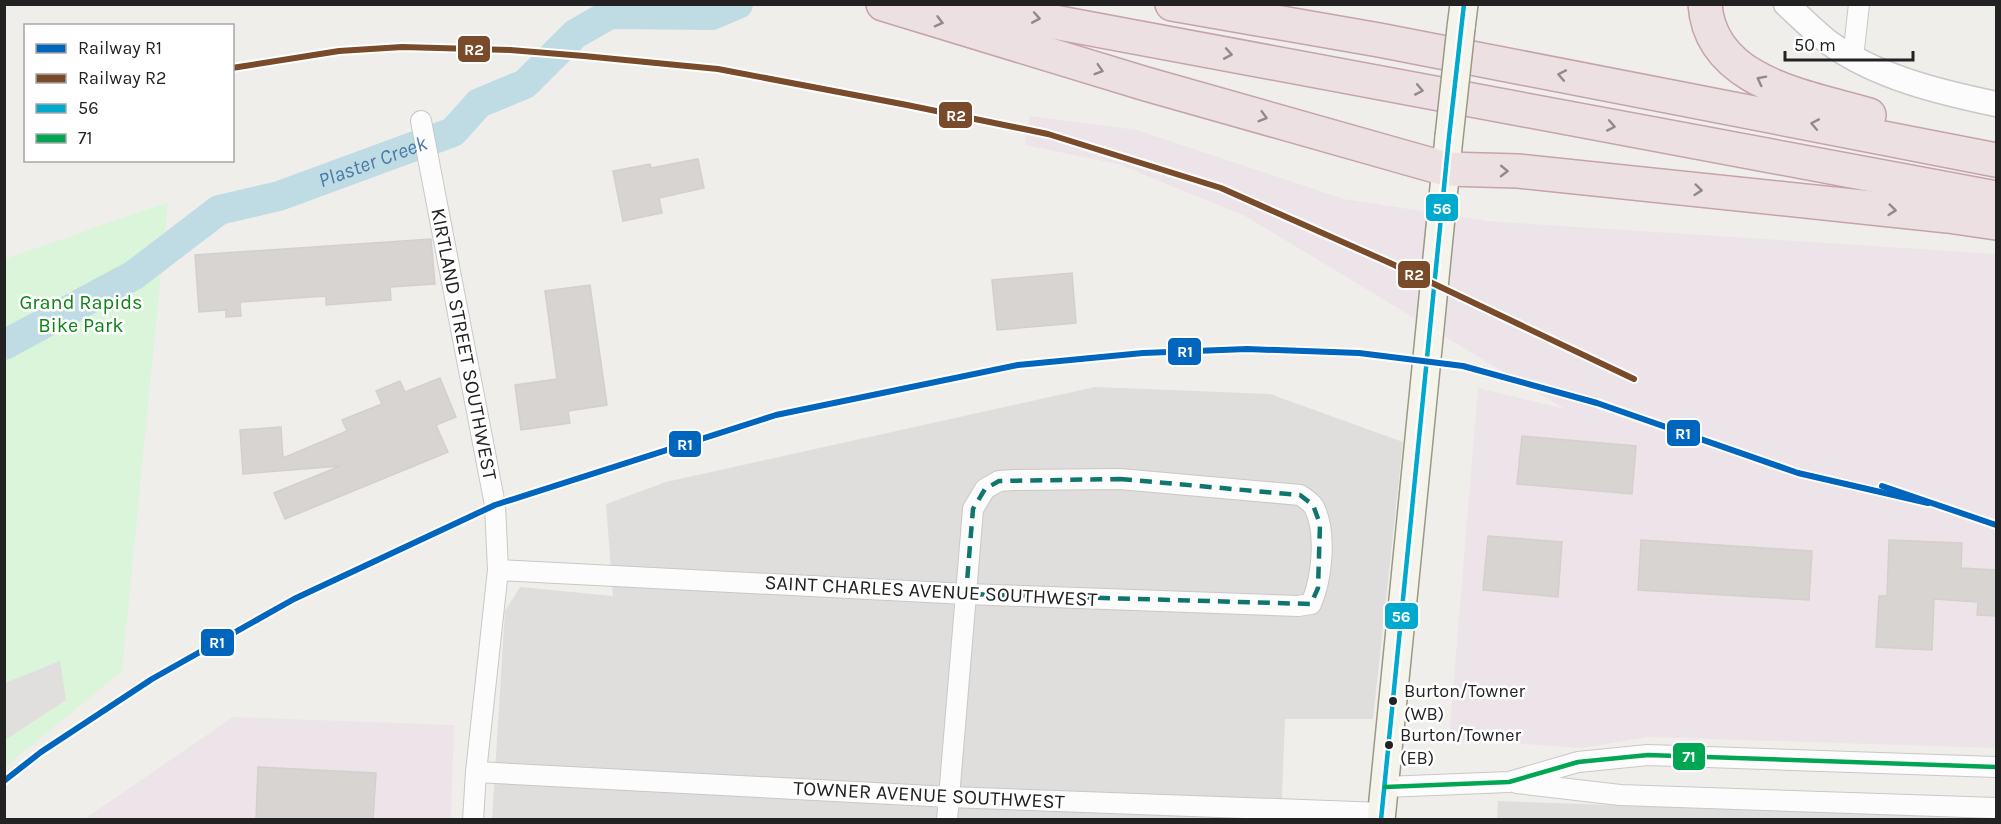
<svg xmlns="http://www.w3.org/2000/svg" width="2001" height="824" viewBox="0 0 2001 824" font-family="Karla,sans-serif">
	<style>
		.residential { fill: #dfdedc }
		.industrial { fill: #ede4e9 }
		.park { fill: #daf5da }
		.parking { fill: #e0dfde }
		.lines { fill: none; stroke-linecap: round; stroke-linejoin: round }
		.river { stroke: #bfdbe3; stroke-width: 30 }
		.building { fill: #d7d4d2; stroke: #d3d0cc; stroke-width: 1.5 }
		.minor-casing { stroke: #c9c8c7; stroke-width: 22 }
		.tertiary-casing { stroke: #c9c8c7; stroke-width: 27 }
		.secondary-casing { stroke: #999a82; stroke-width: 30 }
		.motorway-casing { stroke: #c5a2ac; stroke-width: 36 }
		.minor { stroke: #fdfcfc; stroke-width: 20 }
		.tertiary { stroke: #fdfcfc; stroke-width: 24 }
		.secondary { stroke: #f4f4ed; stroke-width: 27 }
		.motorway { stroke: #ece0e2; stroke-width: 33 }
		.secondary-bridge-casing { stroke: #999a82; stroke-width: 30; stroke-linecap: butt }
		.secondary-bridge { stroke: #f4f4ed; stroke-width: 27 }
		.bus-1-casing { stroke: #fff; stroke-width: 9 }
		.bus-2-casing { stroke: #fff; stroke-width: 9 }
		.bus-1 { stroke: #00a9ce; stroke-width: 4.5 }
		.bus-2 { stroke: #00a651; stroke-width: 4.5 }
		.rail-1-casing { stroke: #fff; stroke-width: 10 }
		.rail-2-casing { stroke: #fff; stroke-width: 10 }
		.rail-1 { stroke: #0065bd; stroke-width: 6 }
		.rail-2 { stroke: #7a4b2a; stroke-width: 6 }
		.oneway { stroke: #918a8c }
		.marked { fill: none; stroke: #0f766e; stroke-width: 4.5; stroke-dasharray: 12 8; stroke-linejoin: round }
		.bus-dot { fill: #222; stroke: #fff; stroke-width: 2 }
		.labels { text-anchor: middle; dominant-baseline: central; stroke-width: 5; stroke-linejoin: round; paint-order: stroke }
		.bus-label { font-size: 18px; fill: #222; stroke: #fff; text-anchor: start }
		.park-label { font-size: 20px; fill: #0c8416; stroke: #fff }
		.street-label { font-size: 20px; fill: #222; stroke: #fff }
		.water-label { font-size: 21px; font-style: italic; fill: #4a7aab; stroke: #fff }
		.line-badge { stroke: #fff; stroke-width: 2 }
		.badge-label { font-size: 16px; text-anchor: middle; font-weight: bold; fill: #fff }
	</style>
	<rect width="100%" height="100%" fill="#f0eeeb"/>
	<!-- residential -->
	<g class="residential">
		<polygon points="1095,387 1270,394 1403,442 1373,719 1285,719 1281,819 492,820 505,611 520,587 613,596 606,504 666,482"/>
		<polygon points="1498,801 1996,818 1996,819 1497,819"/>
	</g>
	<!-- industrial -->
	<g class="industrial">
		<polygon points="1030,116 1137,130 1344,199 1487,221 1996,254 1996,748 1648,737 1582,748 1449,739 1478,388 1565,409 1245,216 1118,164 1025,145"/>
		<polygon points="233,717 454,725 451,819 83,820"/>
	</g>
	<!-- park -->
	<polygon class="park" points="168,202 122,671 5,767 5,259"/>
	<!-- parking -->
	<polygon class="parking" points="60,661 66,700 5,740 5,683"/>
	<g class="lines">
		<!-- river -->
		<path class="river" id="s1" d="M4,345L134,275L219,210L279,196L453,132L479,103L525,84L575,34L610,14L712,15L738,4"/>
	</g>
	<!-- building -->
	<g class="building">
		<polygon points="698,159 704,188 659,198 662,213 623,221 613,171 650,164 651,168"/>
		<polygon points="431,239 435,284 390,287 391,300 326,305 326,296 240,302 241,316 226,317 226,310 199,312 195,255"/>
		<polygon points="1072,273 1076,323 997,330 992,280"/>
		<polygon points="590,285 607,405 568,411 570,423 521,430 515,385 557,379 545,291"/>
		<polygon points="440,378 456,417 436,425 448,452 285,519 274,493 340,466 243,474 240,430 281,427 283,458 347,431 342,420 382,404 376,391 400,381 405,392"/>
		<polygon points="1522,436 1636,446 1632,494 1517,484"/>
		<polygon points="1488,536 1562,542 1558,597 1483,590"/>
		<polygon points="1641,540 1812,551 1809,600 1638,590"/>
		<polygon points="1889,540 1962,543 1961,568 1996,570 1996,616 1977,615 1978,602 1934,599 1932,650 1876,647 1879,596 1887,596"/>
		<polygon points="258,767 376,773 373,819 256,819"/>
	</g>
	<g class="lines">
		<defs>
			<g id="minor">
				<polyline points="1853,58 1859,4"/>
				<polyline points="421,121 495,505 498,570 476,772 473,820"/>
				<path d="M498,570L966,594L1298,606L1311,604C1322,579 1327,532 1314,507C1311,502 1305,498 1300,495L1120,479L1014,480L999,481L985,489L973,509L966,594L965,606L949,797L947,820"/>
				<polyline points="476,772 949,797 1382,813"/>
				<polyline points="1517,783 1620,795 1996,808"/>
				<polyline points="1385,787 1509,782 1578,762 1648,755 1996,767"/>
			</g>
			<path id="tertiary" d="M1786,4C1800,17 1813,30 1828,42C1876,77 1939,92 1996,104"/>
			<g id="secondary">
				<polyline points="1461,28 1464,4"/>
				<polyline points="1381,820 1449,137"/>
			</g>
			<g id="motorway">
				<polyline points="883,4 1146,84 1446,169 1518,171 1948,216 1996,223"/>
				<polyline points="958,4 1996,198"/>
				<polyline points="1172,4 1379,40 1996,160"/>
				<path d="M1705,4C1710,84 1809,97 1869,115"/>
			</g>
		</defs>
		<!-- minor casing -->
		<use href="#minor" class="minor-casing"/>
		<!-- tertiary casing -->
		<use href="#tertiary" class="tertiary-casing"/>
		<!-- secondary casing -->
		<use href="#secondary" class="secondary-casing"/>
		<!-- motorway casing -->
		<use href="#motorway" class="motorway-casing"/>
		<!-- minor -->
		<use href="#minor" class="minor"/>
		<!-- tertiary -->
		<use href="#tertiary" class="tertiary"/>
		<!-- secondary -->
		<use href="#secondary" class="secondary"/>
		<!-- motorway -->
		<use href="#motorway" class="motorway"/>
		<defs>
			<polyline id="secondary-bridge" points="1449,137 1461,28"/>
		</defs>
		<!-- secondary-bridge casing -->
		<use href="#secondary-bridge" class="secondary-bridge-casing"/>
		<!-- secondary-bridge -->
		<use href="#secondary-bridge" class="secondary-bridge"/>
		<defs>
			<polyline id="bus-1" points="1381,820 1449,137 1464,4"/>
			<polyline id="bus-2" points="1385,787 1509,782 1578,762 1648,755 1996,767"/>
		</defs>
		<!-- bus-1 casing -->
		<use href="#bus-1" class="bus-1-casing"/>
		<!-- bus-2 casing -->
		<use href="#bus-2" class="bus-2-casing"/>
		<!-- bus-1 -->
		<use href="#bus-1" class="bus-1"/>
		<!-- bus-2 -->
		<use href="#bus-2" class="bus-2"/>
		<defs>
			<g id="rail-1">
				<polyline points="1882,486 1996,525"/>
				<polyline points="4,781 41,752 152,679 294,599 495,505 776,415 1018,365 1143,353 1247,349 1359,353 1463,366 1597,403 1798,473 1928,503"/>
			</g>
			<polyline id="rail-2" points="232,68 339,51 402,47 510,50 584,56 718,69 907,105 1048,134 1221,188 1390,263 1634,379"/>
		</defs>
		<!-- rail-1 casing -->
		<use href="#rail-1" class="rail-1-casing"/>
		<!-- rail-2 casing -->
		<use href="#rail-2" class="rail-2-casing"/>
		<!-- rail-1 -->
		<use href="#rail-1" class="rail-1"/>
		<!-- rail-2 -->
		<use href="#rail-2" class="rail-2"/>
	</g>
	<!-- one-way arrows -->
	<defs><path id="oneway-chevron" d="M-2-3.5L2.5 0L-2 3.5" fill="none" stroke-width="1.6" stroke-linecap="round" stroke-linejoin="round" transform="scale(1.5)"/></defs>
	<g class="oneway">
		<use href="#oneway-chevron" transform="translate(1036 18) rotate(10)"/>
		<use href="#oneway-chevron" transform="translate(939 22) rotate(15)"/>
		<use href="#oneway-chevron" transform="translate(1228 54) rotate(10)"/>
		<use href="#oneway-chevron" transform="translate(1099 70) rotate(17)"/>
		<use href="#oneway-chevron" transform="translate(1562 75) rotate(-169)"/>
		<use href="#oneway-chevron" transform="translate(1761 80) rotate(-153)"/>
		<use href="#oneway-chevron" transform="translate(1419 90) rotate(11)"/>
		<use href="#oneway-chevron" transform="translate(1263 117) rotate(16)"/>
		<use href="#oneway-chevron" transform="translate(1815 124) rotate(-169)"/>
		<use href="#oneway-chevron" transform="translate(1611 126) rotate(11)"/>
		<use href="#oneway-chevron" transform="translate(1504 171) rotate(1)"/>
		<use href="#oneway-chevron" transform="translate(1698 190) rotate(6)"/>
		<use href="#oneway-chevron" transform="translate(1892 210) rotate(6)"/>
	</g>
	<!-- marked area -->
	<path class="marked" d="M1120,479L1300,495L1313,505L1320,524L1318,588L1311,604L966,594L973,509L985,489L999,481Z"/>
	<!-- markers -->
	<g class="bus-dot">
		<circle cx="1393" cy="701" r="5"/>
		<circle cx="1389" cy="745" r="5"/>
	</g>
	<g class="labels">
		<!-- bus labels -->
		<g class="bus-label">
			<text x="1404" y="691">Burton/Towner<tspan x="1404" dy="23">(WB)</tspan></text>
			<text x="1400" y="735">Burton/Towner<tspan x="1400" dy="23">(EB)</tspan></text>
		</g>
		<!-- park labels -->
		<g class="park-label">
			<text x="81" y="302">Grand Rapids<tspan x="81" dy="23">Bike Park</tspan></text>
		</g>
		<!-- street labels -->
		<g class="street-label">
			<text transform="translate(464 344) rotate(79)">KIRTLAND STREET SOUTHWEST</text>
			<text transform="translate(931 591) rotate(3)">SAINT CHARLES AVENUE SOUTHWEST</text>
			<text transform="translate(929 795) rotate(3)">TOWNER AVENUE SOUTHWEST</text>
		</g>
		<!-- water labels -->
		<g class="water-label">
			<text stroke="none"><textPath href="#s1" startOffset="416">Plaster Creek</textPath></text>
		</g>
	</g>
	<g class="line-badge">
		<rect x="457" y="35" width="34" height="28" rx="6" fill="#7a4b2a"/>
		<rect x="938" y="101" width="35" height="28" rx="6" fill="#7a4b2a"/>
		<rect x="1425" y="193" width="34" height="29" rx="6" fill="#00a9ce"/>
		<rect x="1397" y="260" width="34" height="29" rx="6" fill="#7a4b2a"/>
		<rect x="1167" y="337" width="35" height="29" rx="6" fill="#0065bd"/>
		<rect x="1666" y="419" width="35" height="28" rx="6" fill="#0065bd"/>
		<rect x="668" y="430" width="34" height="28" rx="6" fill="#0065bd"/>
		<rect x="1384" y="602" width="35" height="28" rx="6" fill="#00a9ce"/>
		<rect x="200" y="628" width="35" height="29" rx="6" fill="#0065bd"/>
		<rect x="1672" y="742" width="34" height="29" rx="6" fill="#00a651"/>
	</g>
	<g class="badge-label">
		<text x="474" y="55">R2</text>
		<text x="956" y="121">R2</text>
		<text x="1442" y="214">56</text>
		<text x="1414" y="280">R2</text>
		<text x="1185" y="357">R1</text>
		<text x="1683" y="439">R1</text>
		<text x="685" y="450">R1</text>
		<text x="1401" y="622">56</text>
		<text x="217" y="648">R1</text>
		<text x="1689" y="762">71</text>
	</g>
	<!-- border -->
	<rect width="2001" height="824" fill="none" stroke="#222222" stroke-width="12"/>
	<!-- legend -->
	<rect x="24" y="24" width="210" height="138" fill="#ffffff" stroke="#a7a7a7" stroke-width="1.5"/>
	<rect x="36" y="44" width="30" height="9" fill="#0065bd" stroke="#a7a7a7" stroke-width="1.5"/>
	<text x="78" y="54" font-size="18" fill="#222222">Railway R1</text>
	<rect x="36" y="74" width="30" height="9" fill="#7a4b2a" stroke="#a7a7a7" stroke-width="1.5"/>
	<text x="78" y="84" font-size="18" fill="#222222">Railway R2</text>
	<rect x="36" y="104" width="30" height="9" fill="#00a9ce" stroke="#a7a7a7" stroke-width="1.5"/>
	<text x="78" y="114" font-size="18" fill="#222222">56</text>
	<rect x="36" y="134" width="30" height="9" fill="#00a651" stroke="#a7a7a7" stroke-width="1.5"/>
	<text x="78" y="144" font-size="18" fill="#222222">71</text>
	<!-- scale -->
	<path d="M1785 51v9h128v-9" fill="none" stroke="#222222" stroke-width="3"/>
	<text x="1794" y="51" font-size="18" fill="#222222" stroke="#ffffff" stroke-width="4.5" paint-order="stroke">50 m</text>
</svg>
